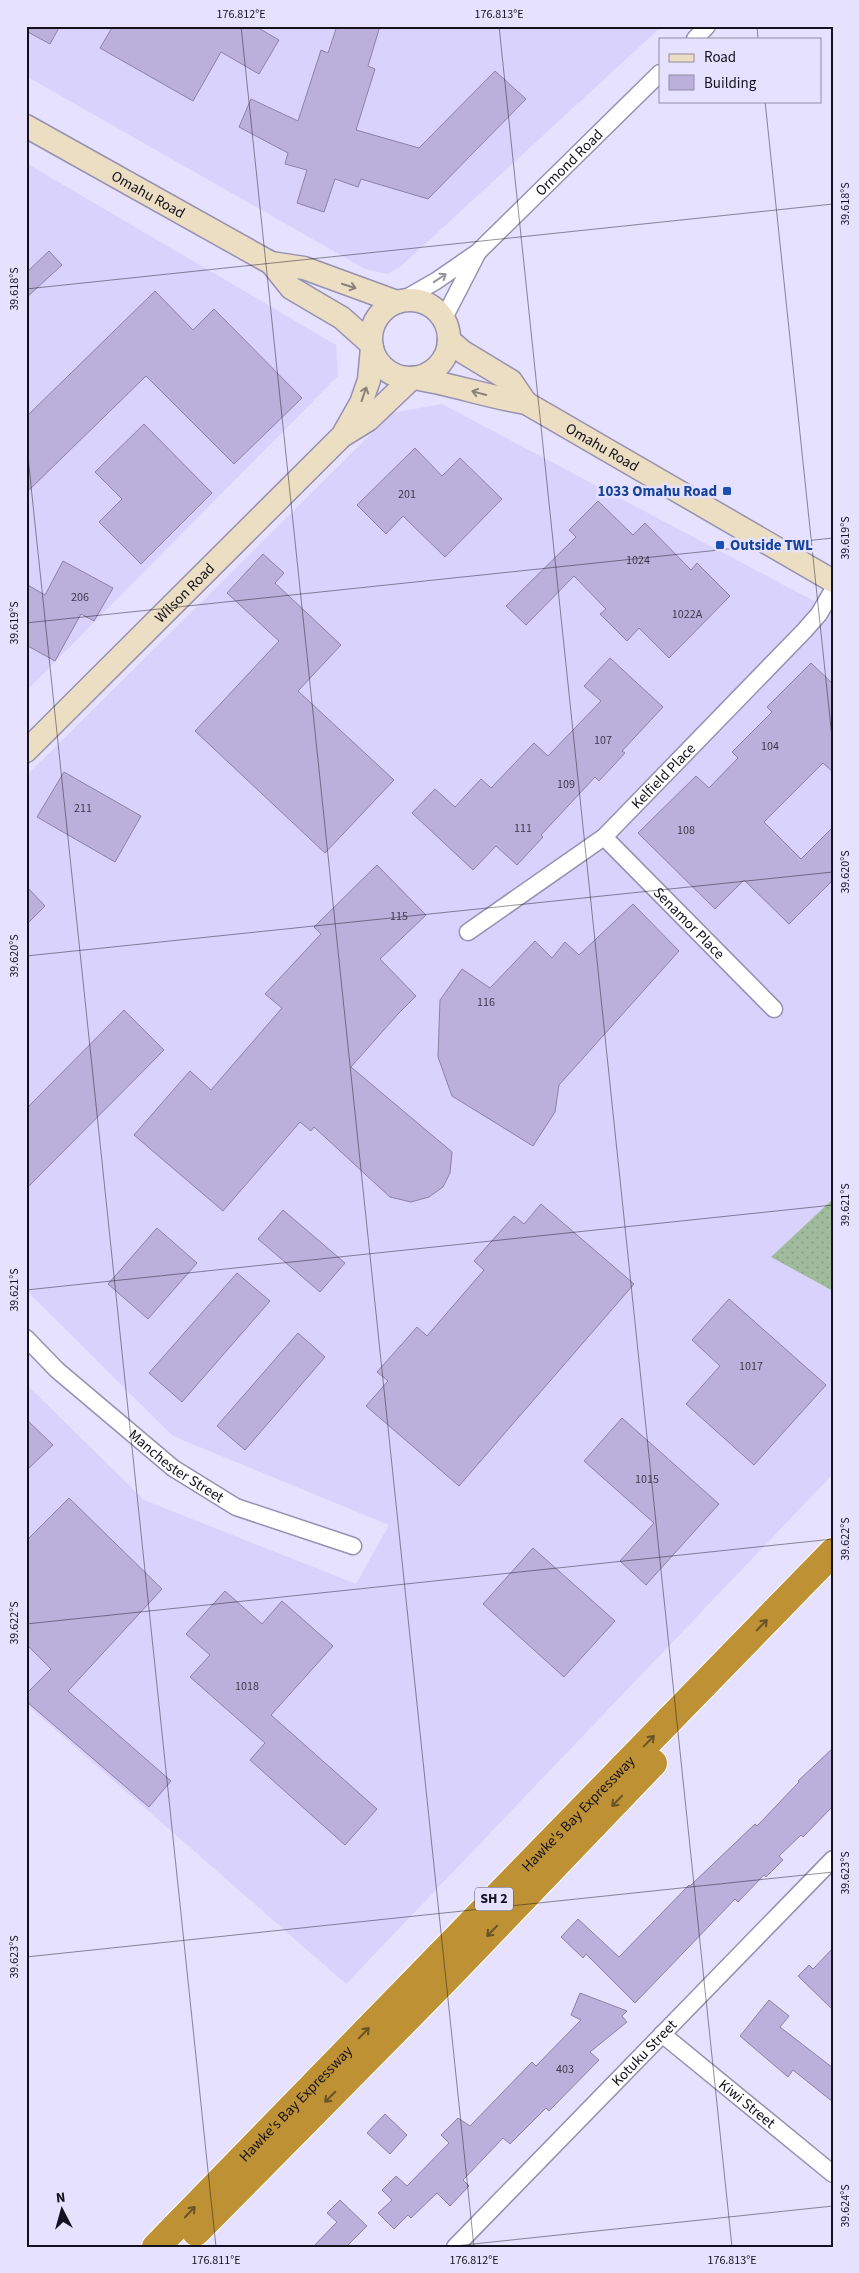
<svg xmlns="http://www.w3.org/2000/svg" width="859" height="2273" viewBox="0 0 859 2273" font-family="'Source Sans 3',sans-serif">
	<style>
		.built { fill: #d9d2fd }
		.green { fill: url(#green-dots) }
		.building { fill: #bbb0dc; stroke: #8b82a3 }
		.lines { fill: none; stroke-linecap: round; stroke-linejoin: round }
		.street-casing { stroke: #9690b2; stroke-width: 19 }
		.secondary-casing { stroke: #9690b2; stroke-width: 25 }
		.highway-casing { stroke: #fff; stroke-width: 30 }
		.street { stroke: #fff; stroke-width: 16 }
		.secondary { stroke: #ecdec2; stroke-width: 22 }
		.highway { stroke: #be9234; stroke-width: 28 }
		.oneway { stroke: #959499 }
		.oneway2 { stroke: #8a8278 }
		.oneway3 { stroke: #685228 }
		.ticks { fill: none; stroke: #13111d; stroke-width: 1; stroke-opacity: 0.45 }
		.transit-dot { fill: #1a4fb4; stroke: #e5e1fe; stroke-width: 2 }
		.labels { text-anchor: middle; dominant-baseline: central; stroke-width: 5; stroke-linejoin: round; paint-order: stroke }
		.number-label { font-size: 12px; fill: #3d394d }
		.shield { fill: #e5e1fe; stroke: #524f60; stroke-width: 1 }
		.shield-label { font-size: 14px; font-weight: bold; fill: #13111d }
		.street-label { font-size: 15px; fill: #13111d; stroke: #e5e1fe }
		.transit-label { font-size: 15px; font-weight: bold; fill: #164399; stroke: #e5e1fe; text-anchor: end }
		.neatline { fill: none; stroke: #13111d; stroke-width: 2 }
		.ticks-label { font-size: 12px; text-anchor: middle; fill: #13111d }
	</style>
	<defs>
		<pattern id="green-dots" width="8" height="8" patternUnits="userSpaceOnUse" patternTransform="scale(1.25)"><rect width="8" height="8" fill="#9fbb9b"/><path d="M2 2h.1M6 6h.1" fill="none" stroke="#88a085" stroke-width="1.8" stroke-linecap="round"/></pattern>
	</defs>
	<rect width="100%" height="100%" fill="#e5e1fe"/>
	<!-- built -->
	<g class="built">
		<polygon points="26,26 662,26 400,267 387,274 365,269 26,76"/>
		<polygon points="26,163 336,345 338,376 26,691"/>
		<polygon points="442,404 833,611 833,1199 772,1257 833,1291 833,1474 346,1984 26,1704 26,1384 144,1500 356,1584 389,1525 173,1436 26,1290 26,776 392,413"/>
	</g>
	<!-- green -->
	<polygon class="green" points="833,1199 833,1291 771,1257"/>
	<!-- building -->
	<g class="building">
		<polygon points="26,26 60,26 50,44 26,31"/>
		<polygon points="113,26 255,26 279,40 259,74 221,52 193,101 100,48"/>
		<polygon points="337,26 380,26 368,66 375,69 356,130 419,148 495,71 526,99 428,199 361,179 358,187 335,179 324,212 297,203 307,170 285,164 288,153 239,127 251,99 298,121 321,50 328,53"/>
		<polygon points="49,251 62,265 26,298 26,273"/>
		<polygon points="155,291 193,330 214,309 302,398 234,464 146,376 26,493 26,417"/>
		<polygon points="144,424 212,493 141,564 99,522 122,499 95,472"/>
		<polygon points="415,448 442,476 460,458 502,499 445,557 403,516 386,534 357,505"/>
		<polygon points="598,501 633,535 645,523 691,570 697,563 730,596 669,658 639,628 627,641 600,614 606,609 574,576 526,625 506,606 576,537 569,530"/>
		<polygon points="263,554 284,573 275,583 341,645 298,691 394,780 325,853 195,731 279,641 227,593"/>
		<polygon points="63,561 113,588 94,621 81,614 55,661 26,645 26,584 45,595"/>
		<polygon points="610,658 663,707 622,751 625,753 599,781 595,777 541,835 543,837 517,865 496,846 473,870 412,813 435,789 455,807 481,779 491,788 534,743 548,756 601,701 584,686"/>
		<polygon points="811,663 833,684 833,772 823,763 764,822 801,859 833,827 833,880 789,924 744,880 715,909 638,833 696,776 709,788 738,758 732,752 772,712 767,707"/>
		<polygon points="64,772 141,816 115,862 37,817"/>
		<polygon points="377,865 426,915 380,959 416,996 398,1014 351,1067 452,1152 450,1173 443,1187 429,1197 411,1202 390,1197 314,1127 311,1131 300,1122 223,1211 134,1135 190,1071 211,1090 282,1008 265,994 321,934 314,927"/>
		<polygon points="26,886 45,906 26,925"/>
		<polygon points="633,904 679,951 559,1085 555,1112 533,1146 452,1096 438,1057 440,1000 462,969 490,988 535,941 552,958 565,942 579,955"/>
		<polygon points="124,1010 164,1050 26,1189 26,1109"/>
		<polygon points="541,1204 634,1284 459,1486 366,1406 388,1381 377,1372 417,1327 427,1336 484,1270 474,1261 514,1216 524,1224"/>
		<polygon points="283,1210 345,1263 320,1292 258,1239"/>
		<polygon points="157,1228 197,1263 148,1319 108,1284"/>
		<polygon points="237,1273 270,1301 182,1402 149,1373"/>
		<polygon points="729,1299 826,1385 754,1465 686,1404 720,1366 692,1340"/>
		<polygon points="298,1333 325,1357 245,1450 217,1426"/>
		<polygon points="622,1418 719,1504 646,1585 620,1561 654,1523 584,1461"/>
		<polygon points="26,1419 53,1445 26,1471"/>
		<polygon points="69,1498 162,1589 68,1691 171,1781 149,1807 26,1701 26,1694 51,1669 26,1644 26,1541"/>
		<polygon points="533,1548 615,1621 564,1677 483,1604"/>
		<polygon points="225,1591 262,1624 282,1601 333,1646 271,1715 377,1809 345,1845 250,1760 265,1743 190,1677 210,1655 186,1634"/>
		<polygon points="833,1748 833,1806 803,1837 801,1835 779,1856 783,1860 766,1877 764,1875 738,1902 735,1899 635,2003 586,1954 583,1958 561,1937 578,1919 619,1957 689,1885 690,1886 755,1824 757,1826 799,1782 798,1781"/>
		<polygon points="833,1948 833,2010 798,1976 809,1965 813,1969"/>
		<polygon points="580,1993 627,2011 622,2016 627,2022 590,2052 599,2060 549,2111 546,2108 510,2144 503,2138 463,2180 469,2186 450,2206 437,2193 411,2218 408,2215 394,2229 378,2213 392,2200 382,2190 396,2176 407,2186 449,2143 441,2135 458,2118 470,2126 532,2062 536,2066 581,2020 571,2015"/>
		<polygon points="769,2000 789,2016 780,2027 833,2068 833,2102 793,2070 788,2077 740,2036"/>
		<polygon points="385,2114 407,2135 390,2154 367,2133"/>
		<polygon points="340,2200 367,2226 346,2247 313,2247 337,2222 327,2213"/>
	</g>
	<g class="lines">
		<defs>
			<g id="street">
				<polyline points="695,39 707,26"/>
				<path id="s1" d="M401,301L436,281L478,252L660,73"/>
				<polyline points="444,318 477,254"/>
				<path id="s2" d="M604,837L774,1009"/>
				<path id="s3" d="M468,932L604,837L804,631L819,614L833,590"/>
				<path id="s4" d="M26,1338L57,1370L173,1468L236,1507L353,1546"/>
				<path id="s5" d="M662,2034L833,2174"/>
				<path id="s6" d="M455,2247L833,1859"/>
			</g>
			<g id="secondary">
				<path id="s7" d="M26,126L271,263L304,268L397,302"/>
				<polyline points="271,263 291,288 342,318 371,344"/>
				<circle cx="410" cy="339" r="39"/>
				<polyline points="449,340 463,352 511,381 526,403"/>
				<path id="s8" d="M413,378C452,384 488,397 526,403L833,581"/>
				<polyline points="344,433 361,403 369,380 372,348"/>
				<path id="s9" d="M26,751L342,436L368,420L412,378"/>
			</g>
			<g id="highway">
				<polyline points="196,2232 444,1981 653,1763"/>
				<path id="s10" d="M156,2247L833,1552"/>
			</g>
		</defs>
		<!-- street casing -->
		<use href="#street" class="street-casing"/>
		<!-- secondary casing -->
		<use href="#secondary" class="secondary-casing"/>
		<!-- highway casing -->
		<use href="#highway" class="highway-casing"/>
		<!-- street -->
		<use href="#street" class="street"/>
		<!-- secondary -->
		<use href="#secondary" class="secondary"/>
		<!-- highway -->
		<use href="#highway" class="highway"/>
	</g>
	<!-- one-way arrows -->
	<defs><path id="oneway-shaft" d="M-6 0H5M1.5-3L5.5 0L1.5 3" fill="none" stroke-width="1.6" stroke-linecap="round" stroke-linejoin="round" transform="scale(1.25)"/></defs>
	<use class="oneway" href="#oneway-shaft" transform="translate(440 278) rotate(-34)"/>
	<g class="oneway2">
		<use href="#oneway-shaft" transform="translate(349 286) rotate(18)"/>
		<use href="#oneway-shaft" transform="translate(479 393) rotate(-165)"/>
		<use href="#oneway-shaft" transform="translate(364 394) rotate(-71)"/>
	</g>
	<g class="oneway3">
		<use href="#oneway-shaft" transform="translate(762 1625) rotate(-46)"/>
		<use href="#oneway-shaft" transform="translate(649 1741) rotate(-46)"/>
		<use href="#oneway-shaft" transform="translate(617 1801) rotate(134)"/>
		<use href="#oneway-shaft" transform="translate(492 1931) rotate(134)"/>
		<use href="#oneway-shaft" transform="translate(364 2033) rotate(-46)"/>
		<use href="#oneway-shaft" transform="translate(330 2097) rotate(135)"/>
		<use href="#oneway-shaft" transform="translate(190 2212) rotate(-46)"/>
	</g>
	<!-- ticks -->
	<path class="ticks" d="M241,26L474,2247M499,26L732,2247M757,26L758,39M765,101L833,747M26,289L833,204M26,438L216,2247M26,623L833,538M26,956L833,872M26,1290L833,1205M26,1624L833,1539M26,1957L833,1872M445,2247L833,2206"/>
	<!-- markers -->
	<g class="transit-dot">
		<rect x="722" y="486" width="10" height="10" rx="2.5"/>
		<rect x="715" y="540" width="10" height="10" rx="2.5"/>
	</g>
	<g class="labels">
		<!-- number labels -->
		<g class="number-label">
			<text x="407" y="494">201</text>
			<text x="638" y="560">1024</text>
			<text x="80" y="597">206</text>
			<text x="687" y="614">1022A</text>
			<text x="603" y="740">107</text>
			<text x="770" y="746">104</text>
			<text x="566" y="784">109</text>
			<text x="83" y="808">211</text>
			<text x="523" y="828">111</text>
			<text x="686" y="830">108</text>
			<text x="399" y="916">115</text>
			<text x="486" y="1002">116</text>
			<text x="751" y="1366">1017</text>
			<text x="647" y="1479">1015</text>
			<text x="247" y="1686">1018</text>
			<text x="565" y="2069">403</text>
		</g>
		<!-- shield labels -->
		<rect class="shield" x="475" y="1887.5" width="38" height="23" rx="4"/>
		<g class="shield-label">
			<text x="494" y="1899">SH 2</text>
		</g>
		<!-- street labels -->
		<g class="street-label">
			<text stroke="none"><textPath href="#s1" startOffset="219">Ormond Road</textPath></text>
			<text stroke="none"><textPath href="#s7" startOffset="140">Omahu Road</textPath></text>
			<text stroke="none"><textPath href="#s8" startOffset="204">Omahu Road</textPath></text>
			<text stroke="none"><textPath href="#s9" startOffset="224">Wilson Road</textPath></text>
			<text stroke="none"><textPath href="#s3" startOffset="251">Kelfield Place</textPath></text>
			<text stroke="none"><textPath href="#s2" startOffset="121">Senamor Place</textPath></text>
			<text stroke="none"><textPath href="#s4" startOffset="198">Manchester Street</textPath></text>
			<text stroke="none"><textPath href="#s10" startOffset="605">Hawke's Bay Expressway</textPath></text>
			<text stroke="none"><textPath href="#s6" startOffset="271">Kotuku Street</textPath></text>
			<text stroke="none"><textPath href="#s10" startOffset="200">Hawke's Bay Expressway</textPath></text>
			<text stroke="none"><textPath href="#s5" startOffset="110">Kiwi Street</textPath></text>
		</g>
		<!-- transit labels -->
		<g class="transit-label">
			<text x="717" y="491">1033 Omahu Road</text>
			<text x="730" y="545" text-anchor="start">Outside TWL</text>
		</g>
	</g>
	<!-- border -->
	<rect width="859" height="2273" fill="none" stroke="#e5e1fe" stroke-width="55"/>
	<!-- legend -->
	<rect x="659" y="38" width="162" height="65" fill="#e5e1fe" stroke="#918ea4"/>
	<rect x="669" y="54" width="25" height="8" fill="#ecdec2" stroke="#918ea4"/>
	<text x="704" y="62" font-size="15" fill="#13111d">Road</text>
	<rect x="669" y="75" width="25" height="15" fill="#bbb0dc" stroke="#918ea4"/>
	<text x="704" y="88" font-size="15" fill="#13111d">Building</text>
	<!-- north arrow -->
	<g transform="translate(62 2210) rotate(354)" stroke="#e5e1fe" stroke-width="4" paint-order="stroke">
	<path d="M0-4L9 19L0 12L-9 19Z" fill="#13111d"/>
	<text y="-8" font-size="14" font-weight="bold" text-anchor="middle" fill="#13111d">N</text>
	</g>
	<rect x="28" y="28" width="804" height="2218" class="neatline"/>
	<g class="ticks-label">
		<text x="241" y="18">176.812°E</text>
		<text x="499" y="18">176.813°E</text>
		<text transform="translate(845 204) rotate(-90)" y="4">39.618°S</text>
		<text transform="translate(14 289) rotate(-90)" y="4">39.618°S</text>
		<text transform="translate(845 538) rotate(-90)" y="4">39.619°S</text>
		<text transform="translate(14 623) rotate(-90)" y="4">39.619°S</text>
		<text transform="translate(845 872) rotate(-90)" y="4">39.620°S</text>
		<text transform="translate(14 956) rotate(-90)" y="4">39.620°S</text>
		<text transform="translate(845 1205) rotate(-90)" y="4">39.621°S</text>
		<text transform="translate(14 1290) rotate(-90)" y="4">39.621°S</text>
		<text transform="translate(845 1539) rotate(-90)" y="4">39.622°S</text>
		<text transform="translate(14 1623) rotate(-90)" y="4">39.622°S</text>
		<text transform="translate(845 1873) rotate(-90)" y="4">39.623°S</text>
		<text transform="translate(14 1957) rotate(-90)" y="4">39.623°S</text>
		<text transform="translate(845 2206) rotate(-90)" y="4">39.624°S</text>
		<text x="216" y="2264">176.811°E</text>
		<text x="474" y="2264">176.812°E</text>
		<text x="732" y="2264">176.813°E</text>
	</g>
</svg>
